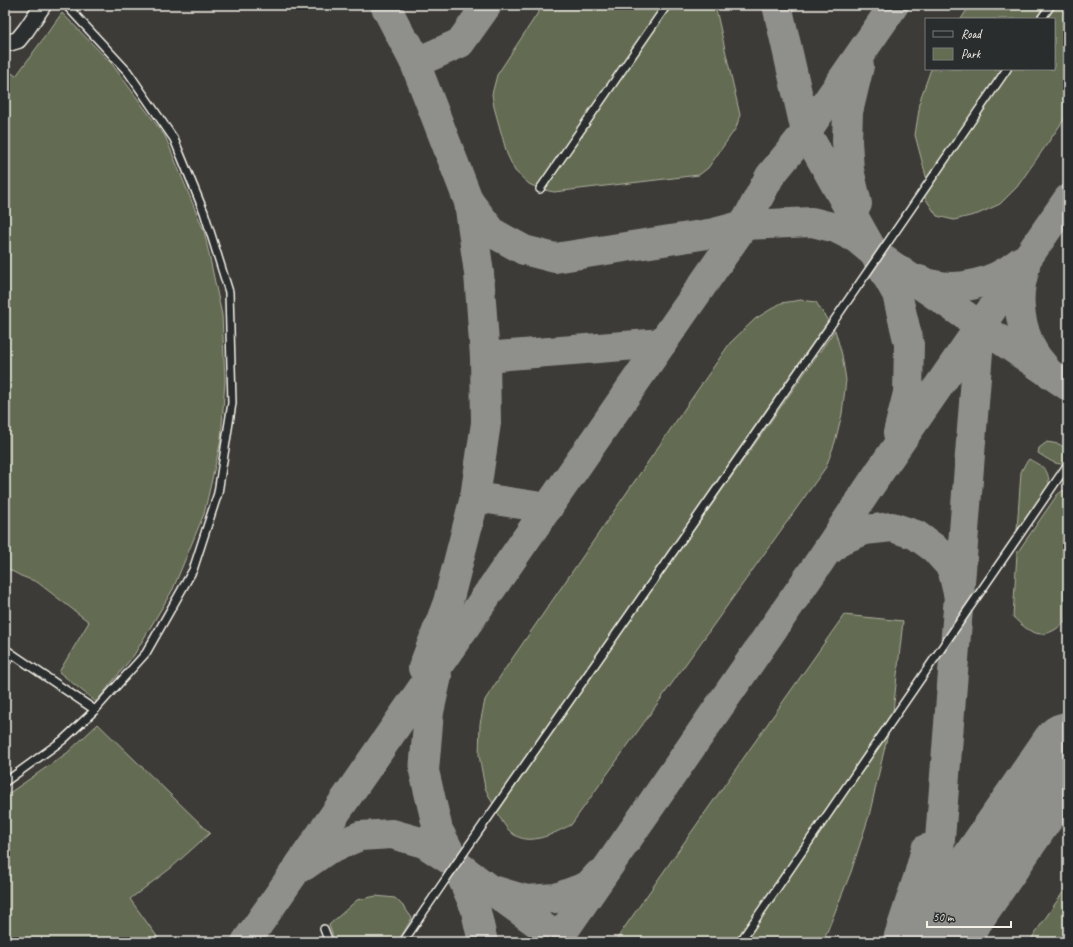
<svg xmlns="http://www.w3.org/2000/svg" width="1073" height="947" viewBox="0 0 1073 947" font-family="Caveat,sans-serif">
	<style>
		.built { fill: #3c3a37; fill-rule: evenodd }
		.green { fill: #646c52; stroke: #acae9d }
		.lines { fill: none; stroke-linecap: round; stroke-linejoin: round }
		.taxiway { stroke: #8f8f8b; stroke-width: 30 }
		.runway { stroke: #8f8f8b; stroke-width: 76 }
		.service-casing { stroke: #f4f1e8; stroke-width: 10 }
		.tertiary-casing { stroke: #f4f1e8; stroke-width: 19 }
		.service { stroke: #2a2d2e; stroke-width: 7 }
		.tertiary { stroke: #2a2d2e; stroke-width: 16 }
	</style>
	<rect width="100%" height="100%" fill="#2a2d2e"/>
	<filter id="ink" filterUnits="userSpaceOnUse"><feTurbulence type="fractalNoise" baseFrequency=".025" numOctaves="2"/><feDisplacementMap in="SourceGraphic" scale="8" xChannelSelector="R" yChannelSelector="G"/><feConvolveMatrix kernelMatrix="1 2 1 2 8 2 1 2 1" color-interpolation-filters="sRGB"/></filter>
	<g filter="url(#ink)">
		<!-- built -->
		<path class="built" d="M5,5H1068V942H5ZM926,19H1054V69H926Z"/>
		<!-- green -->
		<g class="green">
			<polygon points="543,5 715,5 740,115 736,128 708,168 699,175 554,192 540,189 529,184 515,171 507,154 494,107 492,94 497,75"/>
			<polygon points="970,5 1047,5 1038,19 961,19"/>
			<polygon points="1056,5 1068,5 1068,114 1017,187 1000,204 978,214 954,220 937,216 923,195 1011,69 1054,69 1054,19 1046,19"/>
			<polygon points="62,13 112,64 165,136 204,231 222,315 225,380 221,440 204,514 173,589 134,655 96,702 59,672 89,622 37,582 21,576 8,569 5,565 5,68 16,76"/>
			<polygon points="931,69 1003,69 927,180 915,135 921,97"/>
			<polygon points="801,300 816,302 828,321 493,804 485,788 479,755 480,724 485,700 505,669 730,343 755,319 781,303"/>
			<path d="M835,330L842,355L846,380L842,414L835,442L826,467L571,825C554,833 531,847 513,834C505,828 501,819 496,811Z"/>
			<path d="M1047,442L1059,444L1068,450C1068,475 1049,460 1038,453L1039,448Z"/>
			<path d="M1029,459C1042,467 1049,467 1049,485L1017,530L1021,472L1025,464Z"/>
			<path d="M1068,490V619C1065,623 1060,626 1056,629C1038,641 1026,629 1013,617L1017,553L1057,495L1062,491Z"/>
			<polygon points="844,615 903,621 893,712 869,816 851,872 827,932 822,942 615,942 624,928"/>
			<polygon points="98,724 210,833 171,868 130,899 161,942 5,942 5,796 67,753"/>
			<polygon points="1068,885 1068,942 1029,942"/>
			<polygon points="376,896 395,898 404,907 412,918 398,942 335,942 329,925 357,900"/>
		</g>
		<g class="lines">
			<!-- taxiway -->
			<g class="taxiway">
				<polyline points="385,5 415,63 469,202 479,273 485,357 486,423 475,497 448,602 423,668"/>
				<polyline points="777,5 806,132 897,294 909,344 908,393 898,433"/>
				<polyline points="408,44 415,63 460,43 487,5"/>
				<polyline points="469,202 493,233 524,250 555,258 714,233 744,225 812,222 836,228 856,238 874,253 1068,386"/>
				<polyline points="857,204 849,170 847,141 848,112 859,66"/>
				<path d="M1025,266C1024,272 1022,278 1021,284C1016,310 1025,347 1044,366"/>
				<path d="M919,280C953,295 993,284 1021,261"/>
				<polyline points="485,357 662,343"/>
				<polyline points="475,497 548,508"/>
				<polyline points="831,549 840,540 865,530 892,527 916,535 934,548 952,568 958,593"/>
				<polyline points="437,676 429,712 424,771 438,830 456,864 475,907 483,942"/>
				<polyline points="304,866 327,850 360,836 392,834 424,843 456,864 489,889 526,900 556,898 588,886 598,875"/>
				<polyline points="500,896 558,938"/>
				<polyline points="246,942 744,225 770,176 806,132 894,5"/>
				<polyline points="556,942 820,561 880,471 1068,199"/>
				<polyline points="897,942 919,875 926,849"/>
				<polyline points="932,942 980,326"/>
			</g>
			<!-- runway -->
			<polyline class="runway" points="936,942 1068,750"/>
			<defs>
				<g id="service">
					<polyline points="66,5 128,72 174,139 204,212 229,292 232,403 218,493 193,570 146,653 95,710"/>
					<polyline points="1041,19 1051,5"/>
					<polyline points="540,189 667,5"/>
					<polyline points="5,649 95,710 63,740 5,782"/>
					<polyline points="5,664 12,654"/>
					<polyline points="324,929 329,942"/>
					<polyline points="403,942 456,864 831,325 1007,69"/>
					<polyline points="740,942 1068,464"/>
				</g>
				<polyline id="tertiary" points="5,44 18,40 26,30 43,5"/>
			</defs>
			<!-- service casing -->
			<use href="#service" class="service-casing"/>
			<!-- tertiary casing -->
			<use href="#tertiary" class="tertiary-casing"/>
			<!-- service -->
			<use href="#service" class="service"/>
			<!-- tertiary -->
			<use href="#tertiary" class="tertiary"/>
		</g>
	</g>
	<!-- margin -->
	<rect width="1073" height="947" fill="none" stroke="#2a2d2e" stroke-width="20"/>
	<rect x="10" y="10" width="1053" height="927" fill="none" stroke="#f4f1e8" stroke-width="1.5" filter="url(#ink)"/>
	<!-- legend -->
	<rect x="925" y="18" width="130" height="52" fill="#2a2d2e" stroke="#7b7b78"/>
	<rect x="933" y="31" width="20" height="6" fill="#2a2d2e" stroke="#7b7b78"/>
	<text x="961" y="38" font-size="12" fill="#f4f1e8">Road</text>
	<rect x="933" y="48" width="20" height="12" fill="#646c52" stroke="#7b7b78"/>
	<text x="961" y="58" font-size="12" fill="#f4f1e8">Park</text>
	<!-- scale -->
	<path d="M927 921v6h84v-6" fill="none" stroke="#f4f1e8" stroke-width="2"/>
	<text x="933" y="921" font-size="12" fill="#f4f1e8" stroke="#2a2d2e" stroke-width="3" paint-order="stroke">50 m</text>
</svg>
